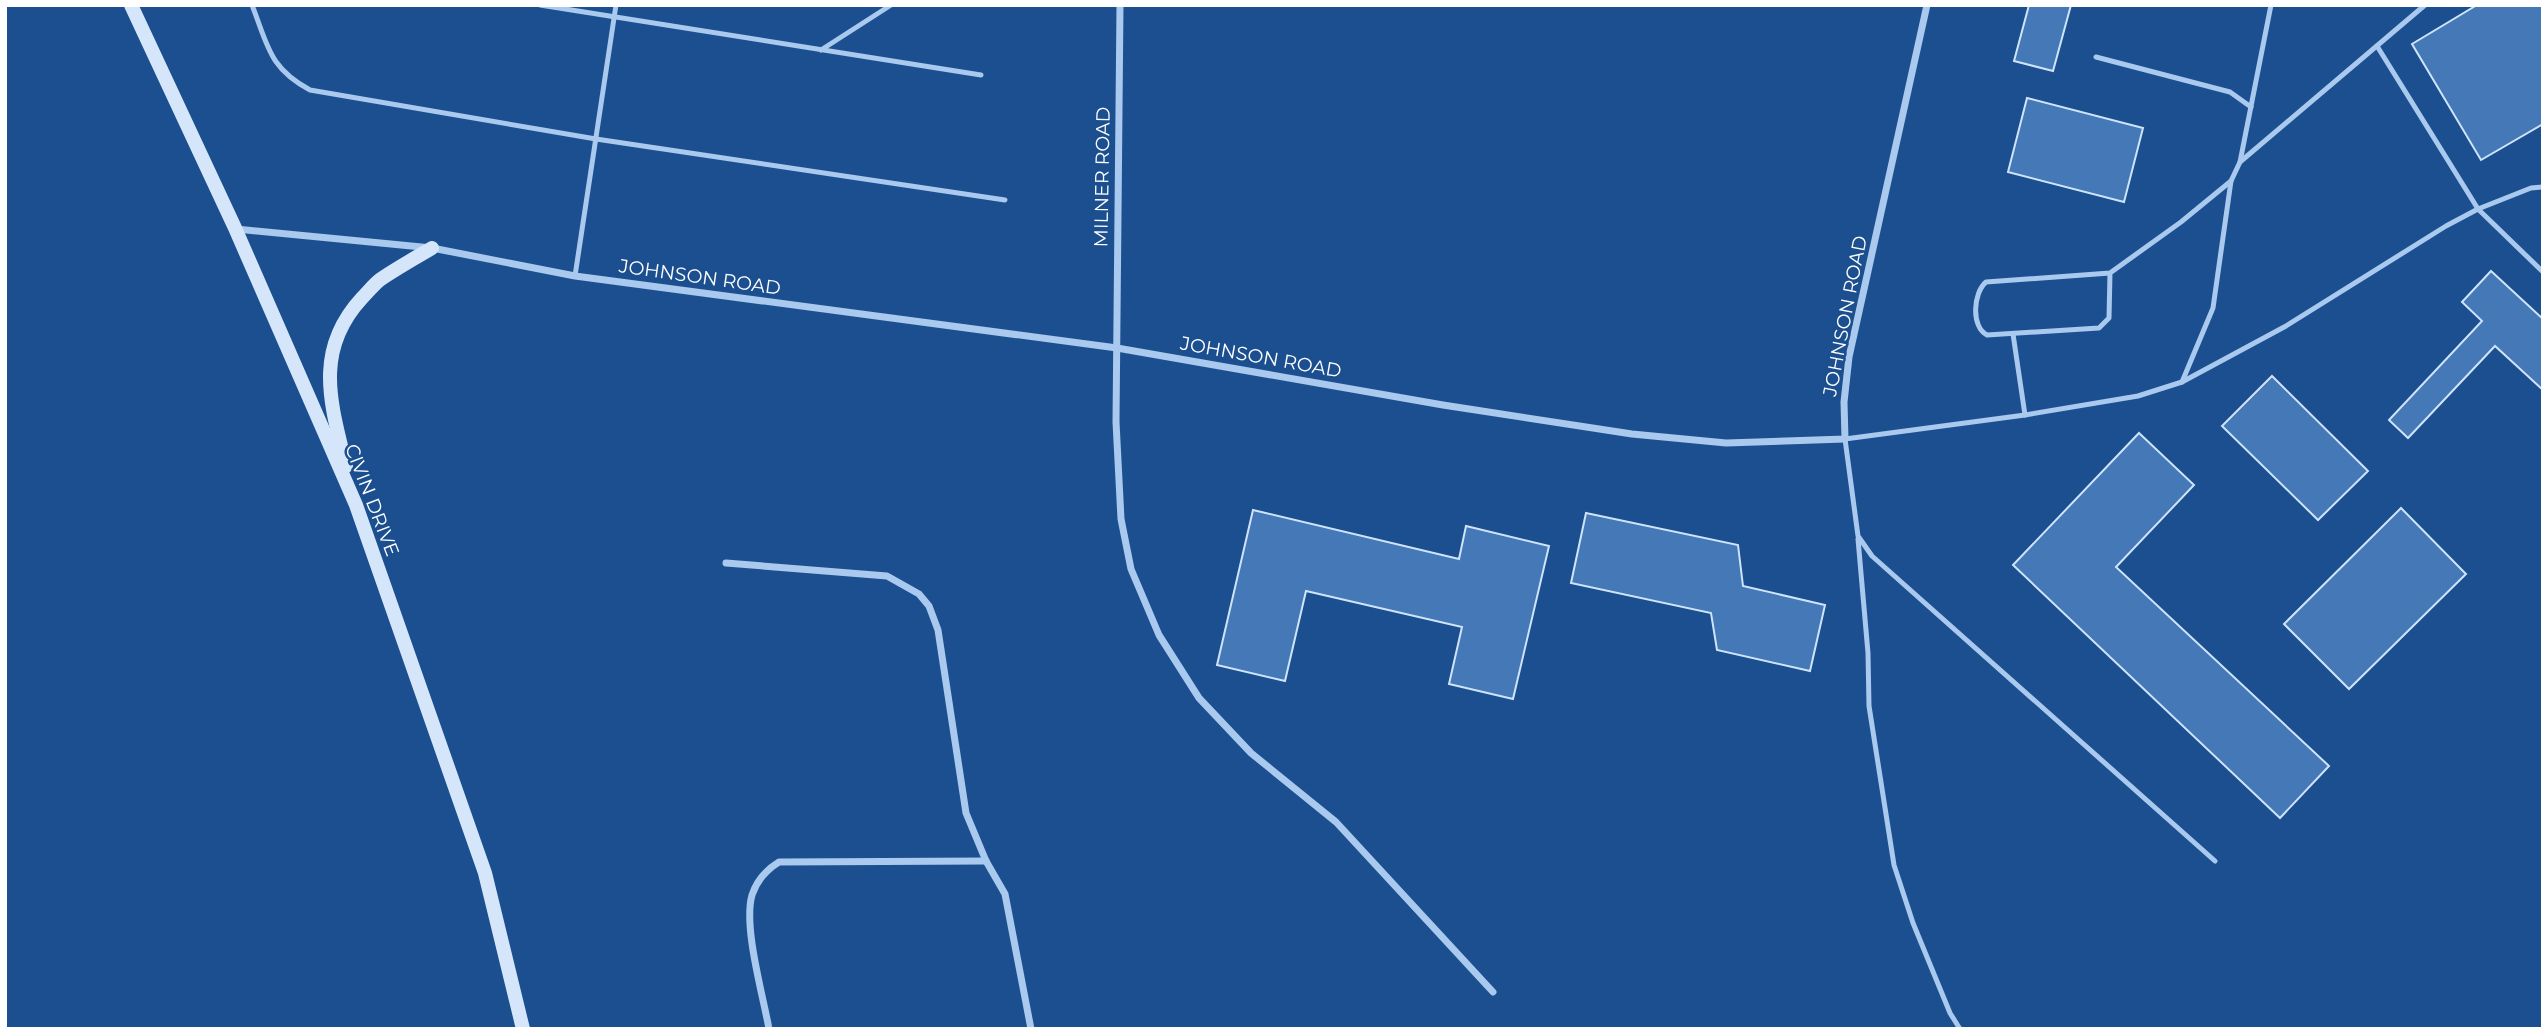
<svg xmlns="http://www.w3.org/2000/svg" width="2548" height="1034" viewBox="0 0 2548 1034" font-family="Montserrat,sans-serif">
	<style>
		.building { fill: #4478b7; stroke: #cfe3fa; stroke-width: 2 }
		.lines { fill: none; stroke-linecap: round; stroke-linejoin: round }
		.service { stroke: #a9c9ee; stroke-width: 5 }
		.minor { stroke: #a9c9ee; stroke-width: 7 }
		.secondary { stroke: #d6e6fa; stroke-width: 14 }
		.labels { text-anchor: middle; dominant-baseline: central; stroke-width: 5; stroke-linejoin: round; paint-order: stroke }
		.street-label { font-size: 19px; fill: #fff; stroke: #1b4f8f }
	</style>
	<rect width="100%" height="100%" fill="#1b4f8f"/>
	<!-- building -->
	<g class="building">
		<polygon points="2029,5 2071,5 2053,71 2014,61"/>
		<polygon points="2477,5 2543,5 2543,124 2481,160 2412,44"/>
		<polygon points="2027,98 2143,128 2124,202 2008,172"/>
		<polygon points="2491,271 2543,319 2543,390 2495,346 2408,438 2389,420 2482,321 2462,302"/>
		<polygon points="2272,376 2368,471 2318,520 2222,426"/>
		<polygon points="2139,433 2194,485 2116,567 2329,766 2280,818 2013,565"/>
		<polygon points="2401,508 2466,574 2349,689 2284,624"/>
		<polygon points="1253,510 1459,559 1466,526 1549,546 1513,699 1449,684 1462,627 1306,591 1285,681 1217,665"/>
		<polygon points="1586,513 1738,545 1743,586 1825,605 1810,671 1717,650 1711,613 1571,583"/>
	</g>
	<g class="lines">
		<!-- service -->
		<g class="service">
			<path d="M252,5C268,46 269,68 310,90L596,139L1005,200"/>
			<polyline points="540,5 981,75"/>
			<polyline points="2377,46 2478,209 2543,272"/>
			<polyline points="821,50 891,5"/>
			<polyline points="2096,57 2230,92 2251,107"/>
			<polyline points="2240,162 2271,5"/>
			<path d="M2110,273L2109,318L2099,328L1987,335C1971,327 1973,293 1986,282L2110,273L2181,222L2231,181"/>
			<polyline points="575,276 616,5"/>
			<polyline points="2013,334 2025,415"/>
			<polyline points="2182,382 2213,308 2231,181 2240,162 2425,5"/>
			<polyline points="1858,539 1868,653 1869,706 1894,865 1913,923 1950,1013 1960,1029"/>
			<polyline points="2215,861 1872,556 1858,536 1845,439 2025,415 2138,396 2182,382 2286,326 2446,226 2478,209 2531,188 2543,187"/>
		</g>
		<!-- minor -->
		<g class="minor">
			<polyline points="1120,5 1116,422 1121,519 1131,569 1159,635 1199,698 1251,753 1336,822 1493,992"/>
			<polyline points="236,229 432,248 575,276 1117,348 1443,405 1632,434 1726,443 1845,439 1844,402 1849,357 1927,5"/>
			<polyline points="726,563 887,576 919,594 929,606 938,630 966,813 986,861 1005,894 1031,1029"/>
			<path d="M769,1029C763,995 743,927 752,895C757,880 766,870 779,862L986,861"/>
		</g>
		<!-- secondary -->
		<g class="secondary">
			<polyline points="131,5 235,228 356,505 485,873 523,1029"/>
			<path d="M346,466C331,404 313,351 362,298C368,292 374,284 381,279C397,268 415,258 432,248"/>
		</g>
	</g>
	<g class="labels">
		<!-- street labels -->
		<g class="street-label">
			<text transform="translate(1102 177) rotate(-89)">MILNER ROAD</text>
			<text transform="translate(700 277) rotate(8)">JOHNSON ROAD</text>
			<text transform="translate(1845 316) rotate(-79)">JOHNSON ROAD</text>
			<text transform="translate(1261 357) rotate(10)">JOHNSON ROAD</text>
			<text transform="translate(372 500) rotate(69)">CIVIN DRIVE</text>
		</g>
	</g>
	<!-- border -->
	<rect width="2548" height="1034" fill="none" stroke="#ffffff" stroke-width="14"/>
</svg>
